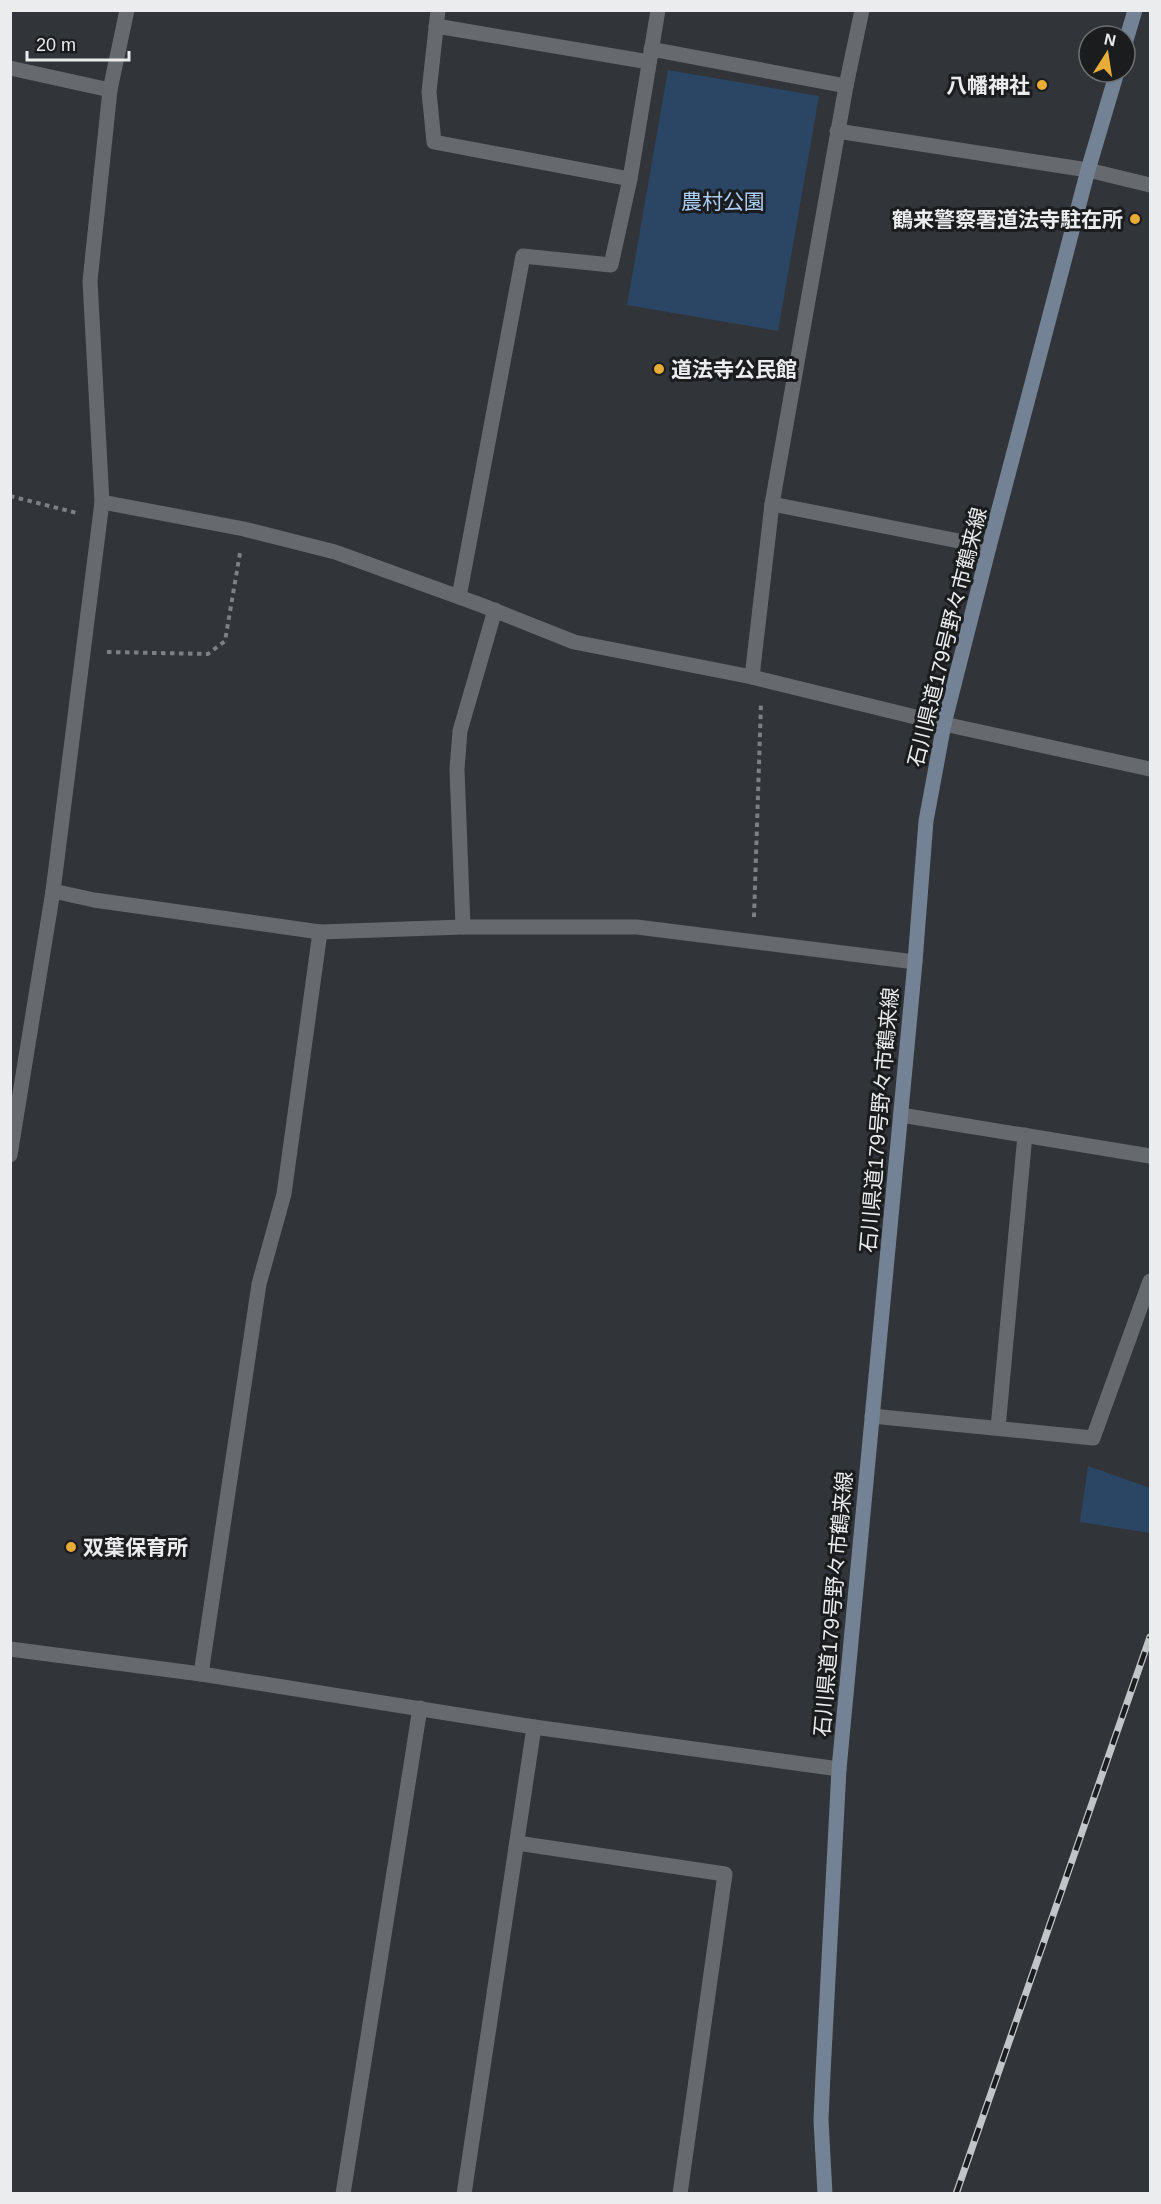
<svg xmlns="http://www.w3.org/2000/svg" width="1161" height="2204" viewBox="0 0 1161 2204" font-family="Arial,'Noto Sans JP',sans-serif">
	<style>
		.green { fill: #2b4664 }
		.lines { fill: none; stroke-linecap: round; stroke-linejoin: round }
		.path { stroke: #7d7f82; stroke-width: 4; stroke-dasharray: 4.5 4.5; stroke-linecap: butt }
		.minor { stroke: #66696e; stroke-width: 15 }
		.secondary { stroke: #738294; stroke-width: 15 }
		.rail-casing { stroke: #c2c5c7; stroke-width: 7 }
		.rail { stroke: #1a1c1e; stroke-width: 4.5; stroke-dasharray: 14; stroke-linecap: butt }
		.poi-dot { fill: #e8ac37; stroke: #1a1c1e; stroke-width: 2 }
		.labels { text-anchor: middle; dominant-baseline: central; stroke-width: 6; stroke-linejoin: round; paint-order: stroke }
		.poi-label { font-size: 21px; font-weight: bold; fill: #eaecee; stroke: #1a1c1e; text-anchor: end }
		.park-label { font-size: 21px; fill: #accef6; stroke: #1a1c1e }
		.street-label { font-size: 21px; fill: #eaecee; stroke: #1a1c1e }
	</style>
	<rect width="100%" height="100%" fill="#313438"/>
	<!-- green -->
	<g class="green">
		<polygon points="668,70 819,96 778,331 627,305"/>
		<polygon points="1088,1466 1150,1488 1150,1533 1080,1522"/>
	</g>
	<g class="lines">
		<!-- path -->
		<g class="path">
			<polyline points="10,496 77,513"/>
			<polyline points="107,652 208,654 225,641 240,553"/>
			<polyline points="754,917 761,703"/>
		</g>
		<!-- minor -->
		<g class="minor">
			<polyline points="438,10 429,92 434,142 630,179 658,10"/>
			<polyline points="436,26 649,62"/>
			<polyline points="651,49 846,86 862,10"/>
			<polyline points="10,68 110,90"/>
			<polyline points="837,131 1088,170 1150,185"/>
			<polyline points="102,502 90,281 110,90 127,10"/>
			<polyline points="772,504 989,547"/>
			<polyline points="459,597 523,256 611,265 630,179"/>
			<polyline points="752,677 772,504 846,86"/>
			<polyline points="53,891 94,900 320,932 463,927 637,927 915,962"/>
			<polyline points="463,927 457,769 460,731 495,610"/>
			<polyline points="901,1115 1150,1156"/>
			<polyline points="10,1155 53,891 102,502 244,529 335,552 481,605 574,642 752,677 944,724 1150,769"/>
			<polyline points="872,1416 1093,1438 1150,1281"/>
			<polyline points="998,1428 1025,1135"/>
			<polyline points="10,1649 201,1674 534,1727 839,1769"/>
			<polyline points="201,1674 259,1284 284,1194 320,932"/>
			<polyline points="517,1843 725,1874 680,2194"/>
			<polyline points="343,2194 420,1708"/>
			<polyline points="464,2194 534,1727"/>
		</g>
		<!-- secondary -->
		<g class="secondary">
			<polyline points="1125,44 1135,10"/>
			<polyline points="825,2194 821,2120 823,2074 839,1769 915,962 926,821 944,724 989,547 1088,170 1117,72"/>
		</g>
		<defs>
			<polyline id="rail" points="956,2194 1150,1637"/>
		</defs>
		<!-- rail casing -->
		<use href="#rail" class="rail-casing"/>
		<!-- rail -->
		<use href="#rail" class="rail"/>
	</g>
	<!-- markers -->
	<g class="poi-dot">
		<circle cx="1042" cy="85" r="6"/>
		<circle cx="1135" cy="219" r="6"/>
		<circle cx="659" cy="369" r="6"/>
		<circle cx="71" cy="1547" r="6"/>
	</g>
	<g class="labels">
		<!-- poi labels -->
		<g class="poi-label">
			<text x="1030" y="85">八幡神社</text>
			<text x="1123" y="219">鶴来警察署道法寺駐在所</text>
			<text x="671" y="369" text-anchor="start">道法寺公民館</text>
			<text x="83" y="1547" text-anchor="start">双葉保育所</text>
		</g>
		<!-- park labels -->
		<g class="park-label">
			<text x="723" y="201">農村公園</text>
		</g>
		<!-- street labels -->
		<g class="street-label">
			<text transform="translate(947 637) rotate(-76)">石川県道179号野々市鶴来線</text>
			<text transform="translate(879 1120) rotate(-85)">石川県道179号野々市鶴来線</text>
			<text transform="translate(833 1604) rotate(-85)">石川県道179号野々市鶴来線</text>
		</g>
	</g>
	<!-- border -->
	<rect width="1161" height="2204" fill="none" stroke="#eaecee" stroke-width="24"/>
	<!-- north arrow -->
	<g transform="translate(1107 54) rotate(12)"><circle r="28" fill="#1a1c1e" stroke="#6d6f71" stroke-width="1.5"/>
	<path d="M0-4.5L10 22L0 15L-10 22Z" fill="#e8ac37"/>
	<text y="-9" font-size="16" font-weight="bold" text-anchor="middle" fill="#eaecee">N</text>
	</g>
	<!-- scale -->
	<path d="M27 51v9h102v-9" fill="none" stroke="#eaecee" stroke-width="3"/>
	<text x="36" y="51" font-size="18" fill="#eaecee" stroke="#1a1c1e" stroke-width="4.5" paint-order="stroke">20 m</text>
</svg>
